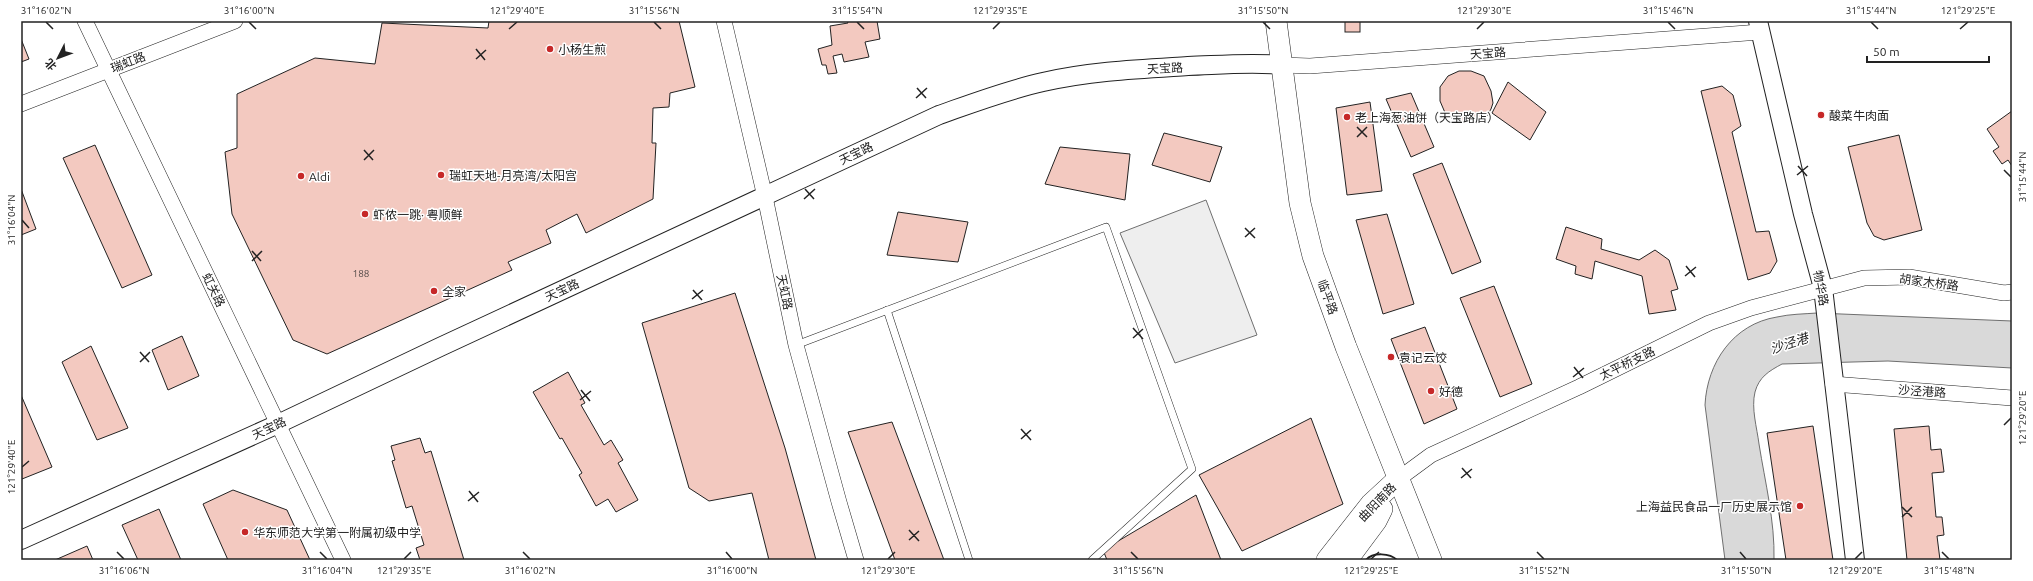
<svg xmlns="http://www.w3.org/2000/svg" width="2033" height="581" viewBox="0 0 2033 581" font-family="Ubuntu,'Noto Sans SC',sans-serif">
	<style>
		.green { fill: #eee; stroke: #6f6f6f }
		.water { fill: #d9d9d9; stroke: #6f6f6f }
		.building { fill: #f3c9c0; stroke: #222 }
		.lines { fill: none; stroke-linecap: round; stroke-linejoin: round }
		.service-casing { stroke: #222; stroke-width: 8 }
		.minor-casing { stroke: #222; stroke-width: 16 }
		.tertiary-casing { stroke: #222; stroke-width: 20 }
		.secondary-casing { stroke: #222; stroke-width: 22 }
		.service { stroke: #fff; stroke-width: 7 }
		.minor { stroke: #fff; stroke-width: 15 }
		.tertiary { stroke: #fff; stroke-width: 18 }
		.secondary { stroke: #fff; stroke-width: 21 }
		.wall { stroke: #222; stroke-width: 2 }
		.ticks { fill: none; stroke: #222; stroke-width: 1.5 }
		.poi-dot { fill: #c62828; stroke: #fff; stroke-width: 1.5 }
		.labels { text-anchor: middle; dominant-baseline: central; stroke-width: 3; stroke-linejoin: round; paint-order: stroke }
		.number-label { font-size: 10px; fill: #564c4a }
		.poi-label { font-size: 12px; fill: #222; stroke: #fff; text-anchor: start }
		.street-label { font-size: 12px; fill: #222; stroke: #fff }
		.water-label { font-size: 13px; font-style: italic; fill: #222; stroke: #fff }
		.neatline { fill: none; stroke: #222; stroke-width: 1.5 }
		.ticks-label { font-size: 10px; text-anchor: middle; fill: #222 }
	</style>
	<rect width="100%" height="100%" fill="#fff"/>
	<!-- green -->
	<polygon class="green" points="1206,200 1257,335 1175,363 1120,233"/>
	<!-- water -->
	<path class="water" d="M1817,313L2012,321V368L1888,361L1782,364C1769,371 1759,377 1755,392C1751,408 1757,428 1759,444C1765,482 1775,521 1774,560H1725L1705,405C1707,363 1733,324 1777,317C1790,314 1804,314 1817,313Z"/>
	<!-- building -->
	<g class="building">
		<polygon points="489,21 679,21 695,87 670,93 669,107 653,108 652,143 656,143 653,199 586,233 577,214 546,230 551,243 508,262 512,270 327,354 293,340 232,214 225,152 237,148 237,94 315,58 375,64 382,23 488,28"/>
		<polygon points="847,21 877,21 880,39 865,42 869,57 844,62 842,54 833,56 837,73 828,74 826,65 822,65 818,49 832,45 830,26 848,23"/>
		<rect x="1345" y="21" width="15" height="11"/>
		<polygon points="21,39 29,59 21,62"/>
		<polygon points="1459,71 1471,71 1484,76 1491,91 1493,103 1491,109 1487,116 1471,123 1457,121 1446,115 1440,101 1440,87 1448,76"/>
		<polygon points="1508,82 1546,112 1530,140 1492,113"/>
		<polygon points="1722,86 1733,95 1741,126 1732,132 1756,232 1769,231 1777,261 1770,273 1748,280 1701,91"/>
		<polygon points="1411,93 1434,147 1411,157 1386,99"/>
		<polygon points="1370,102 1382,191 1347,195 1336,108"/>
		<polygon points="2012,111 2012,166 2008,160 2002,164 1993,151 1999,147 1987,129"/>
		<polygon points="1164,133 1222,147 1210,182 1152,165"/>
		<polygon points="1899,135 1922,230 1884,240 1874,236 1867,223 1848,147"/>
		<polygon points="95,145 152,275 122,288 63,158"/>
		<polygon points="1060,147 1130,154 1125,200 1045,184"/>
		<polygon points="1442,163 1481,262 1452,274 1413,174"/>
		<polygon points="21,189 36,229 21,235"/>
		<polygon points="898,212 968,222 958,262 887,255"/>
		<polygon points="1387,214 1414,304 1383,314 1356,220"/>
		<polygon points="1566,227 1602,239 1601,249 1639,260 1655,250 1669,260 1678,289 1671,291 1676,310 1649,314 1642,276 1595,261 1592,279 1575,274 1576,266 1556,259"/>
		<polygon points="1494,286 1532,384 1500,397 1460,298"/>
		<polygon points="735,293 785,448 816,560 769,560 752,493 709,501 689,488 642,323"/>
		<polygon points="1425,327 1457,409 1424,424 1391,339"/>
		<polygon points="182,336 199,376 168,390 152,350"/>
		<polygon points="91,346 128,428 97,440 62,362"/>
		<polygon points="568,372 585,403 581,405 604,445 611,440 623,460 618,463 638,500 616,512 608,499 596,506 579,475 582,473 562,438 560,439 533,392"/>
		<polygon points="21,395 52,467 22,479 21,477"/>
		<polygon points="1311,418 1343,504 1242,551 1199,475"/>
		<polygon points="892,422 944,560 895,560 848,432"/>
		<polygon points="1813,426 1833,560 1786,560 1767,433"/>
		<polygon points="1929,426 1931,450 1941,449 1944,472 1932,473 1936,517 1942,517 1944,535 1937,536 1940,560 1907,560 1894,429"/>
		<polygon points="420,438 425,453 431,451 464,560 420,560 416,548 424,545 412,506 406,508 392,461 395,460 391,446"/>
		<polygon points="233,490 287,510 310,560 228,560 203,504"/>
		<polygon points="1196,495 1221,560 1107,560 1103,550"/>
		<polygon points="159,509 181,560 138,560 122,525"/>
		<polygon points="87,546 93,560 55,560"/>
	</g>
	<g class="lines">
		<defs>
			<g id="service">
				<polyline points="887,310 969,560"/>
				<polyline points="796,345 1106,227 1192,469 1092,560"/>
			</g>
			<g id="minor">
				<polyline points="85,21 343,560"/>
				<polyline points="724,21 765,197 796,345 839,502 856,560"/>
				<polyline points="1282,65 1310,66 1760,32"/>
				<polyline points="21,104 235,21"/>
				<polyline points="1833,384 2012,398"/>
				<polyline points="1397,480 1431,455 1579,387 1709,323 1751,308 1864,278 1909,277 2004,293 2012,292"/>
			</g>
			<g id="tertiary">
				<polyline points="1758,21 1803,214 1823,288 1855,560"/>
				<path d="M21,540L278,424L440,347L939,115C973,103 1007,90 1043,82C1091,71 1140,69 1188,66C1219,65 1250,62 1282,65"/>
			</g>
			<g id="secondary">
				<polyline points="1276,21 1300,203 1313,256 1346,347 1431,560"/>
				<polyline points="1327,560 1371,504 1397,480"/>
				<polyline points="1347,560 1376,521 1382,509"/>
			</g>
		</defs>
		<!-- service casing -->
		<use href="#service" class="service-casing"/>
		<!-- minor casing -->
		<use href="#minor" class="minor-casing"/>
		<!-- tertiary casing -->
		<use href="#tertiary" class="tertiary-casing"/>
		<!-- secondary casing -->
		<use href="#secondary" class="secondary-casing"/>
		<!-- service -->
		<use href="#service" class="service"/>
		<!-- minor -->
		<use href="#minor" class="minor"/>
		<!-- tertiary -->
		<use href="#tertiary" class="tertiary"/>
		<!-- secondary -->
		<use href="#secondary" class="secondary"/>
		<!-- wall -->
		<path class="wall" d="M1366,560C1373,552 1390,553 1397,560"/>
	</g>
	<!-- ticks -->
	<path class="ticks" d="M46,22L53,29M249,22L256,29M654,22L661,29M857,22L864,29M1263,22L1270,29M1668,22L1675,29M1871,22L1878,29M509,29L517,22M993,29L1000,22M1477,29L1484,22M1960,29L1968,22M476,49L485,60M476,59L486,50M917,88L926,98M916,98L927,88M1357,127L1367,137M1357,137L1367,127M364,150L373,160M364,160L374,150M1798,166L1807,176M2004,170L2011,177M1797,175L1808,166M805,189L814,199M804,199L815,189M22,220L29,228M1245,228L1255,238M1245,237L1255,228M252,251L261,261M252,261L262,251M1686,266L1695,277M1685,276L1696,267M693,290L702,300M692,299L703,290M1133,328L1143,339M1133,338L1143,329M140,352L149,362M140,362L150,352M1574,367L1583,378M1573,377L1584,368M581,390L590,401M580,400L591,391M2004,425L2011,418M1021,429L1031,440M1021,439L1031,430M22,467L29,461M1462,468L1471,478M1461,478L1472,469M469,491L478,502M468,501L479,492M1902,507L1912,517M1902,517L1912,507M909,530L919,541M909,540L919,531M117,552L124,559M320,552L327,559M523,552L530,559M726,552L732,559M1131,552L1138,559M1537,552L1544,559M1740,552L1746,559M1942,552L1949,559M404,559L411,552M888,559L895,552M1371,559L1379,552M1855,559L1862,552"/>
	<!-- markers -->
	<g class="poi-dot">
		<circle cx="550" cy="49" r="4"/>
		<circle cx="1821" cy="115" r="4"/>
		<circle cx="1347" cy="117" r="4"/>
		<circle cx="441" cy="175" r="4"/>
		<circle cx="301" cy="176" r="4"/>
		<circle cx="365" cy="214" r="4"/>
		<circle cx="434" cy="291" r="4"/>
		<circle cx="1391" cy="357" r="4"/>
		<circle cx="1431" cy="391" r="4"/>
		<circle cx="1800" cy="506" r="4"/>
		<circle cx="245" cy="532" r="4"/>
	</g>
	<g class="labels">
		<!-- number labels -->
		<g class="number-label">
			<text x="361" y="273">188</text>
		</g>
		<!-- poi labels -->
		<g class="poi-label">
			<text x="558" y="49">小杨生煎</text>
			<text x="1829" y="115">酸菜牛肉面</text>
			<text x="1355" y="117">老上海葱油饼（天宝路店）</text>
			<text x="449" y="175">瑞虹天地-月亮湾/太阳宫</text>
			<text x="309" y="176">Aldi</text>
			<text x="373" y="214">虾侬一跳· 粤顺鲜</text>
			<text x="442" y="291">全家</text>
			<text x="1399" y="357">袁记云饺</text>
			<text x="1439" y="391">好德</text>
			<text x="1792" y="506" text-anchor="end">上海益民食品一厂历史展示馆</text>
			<text x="253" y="532">华东师范大学第一附属初级中学</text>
		</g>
		<!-- street labels -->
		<g class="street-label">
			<text transform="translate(1488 53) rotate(-4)">天宝路</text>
			<text transform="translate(128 62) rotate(-21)">瑞虹路</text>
			<text transform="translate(1165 68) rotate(-3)">天宝路</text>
			<text transform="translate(856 153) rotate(-26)">天宝路</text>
			<text transform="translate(1929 282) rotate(7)">胡家木桥路</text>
			<text transform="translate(1821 288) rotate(79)">物华路</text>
			<text transform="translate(214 290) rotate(64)">虹关路</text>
			<text transform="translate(562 290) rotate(-25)">天宝路</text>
			<text transform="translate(785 292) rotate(78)">天虹路</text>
			<text transform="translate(1328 297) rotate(70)">临平路</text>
			<text transform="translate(1627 363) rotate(-26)">太平桥支路</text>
			<text transform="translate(1922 391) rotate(4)">沙泾港路</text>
			<text transform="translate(269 428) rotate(-25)">天宝路</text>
			<text transform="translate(1377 502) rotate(-46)">曲阳南路</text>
		</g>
		<!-- water labels -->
		<g class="water-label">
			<text transform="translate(1789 343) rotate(-18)">沙泾港</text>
		</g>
	</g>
	<!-- border -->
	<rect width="2033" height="581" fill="none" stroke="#ffffff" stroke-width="44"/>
	<!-- north arrow -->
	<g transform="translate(58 58) rotate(228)" stroke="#ffffff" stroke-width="3" paint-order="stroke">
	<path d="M0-3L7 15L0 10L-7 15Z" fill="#222222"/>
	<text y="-6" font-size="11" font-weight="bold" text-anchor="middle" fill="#222222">北</text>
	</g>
	<!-- scale -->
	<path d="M1867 56v6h122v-6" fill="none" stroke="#222222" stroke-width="2"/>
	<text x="1873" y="56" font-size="12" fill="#222222" stroke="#ffffff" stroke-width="3" paint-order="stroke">50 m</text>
	<rect x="22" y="22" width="1989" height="537" class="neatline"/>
	<g class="ticks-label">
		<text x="46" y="14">31°16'02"N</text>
		<text x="249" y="14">31°16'00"N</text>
		<text x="517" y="14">121°29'40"E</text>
		<text x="654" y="14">31°15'56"N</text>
		<text x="857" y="14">31°15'54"N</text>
		<text x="1000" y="14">121°29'35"E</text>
		<text x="1263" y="14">31°15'50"N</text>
		<text x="1484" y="14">121°29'30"E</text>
		<text x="1668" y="14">31°15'46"N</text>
		<text x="1871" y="14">31°15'44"N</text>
		<text x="1968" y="14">121°29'25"E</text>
		<text transform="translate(2022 177) rotate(-90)" y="4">31°15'44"N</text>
		<text transform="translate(11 220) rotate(-90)" y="4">31°16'04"N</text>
		<text transform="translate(2022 418) rotate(-90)" y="4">121°29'20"E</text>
		<text transform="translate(11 467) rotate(-90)" y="4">121°29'40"E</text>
		<text x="124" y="574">31°16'06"N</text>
		<text x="327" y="574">31°16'04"N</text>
		<text x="404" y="574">121°29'35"E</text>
		<text x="530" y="574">31°16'02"N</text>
		<text x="732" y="574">31°16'00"N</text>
		<text x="888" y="574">121°29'30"E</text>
		<text x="1138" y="574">31°15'56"N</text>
		<text x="1371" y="574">121°29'25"E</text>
		<text x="1544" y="574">31°15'52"N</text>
		<text x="1746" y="574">31°15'50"N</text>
		<text x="1855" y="574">121°29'20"E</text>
		<text x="1949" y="574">31°15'48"N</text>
	</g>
</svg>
